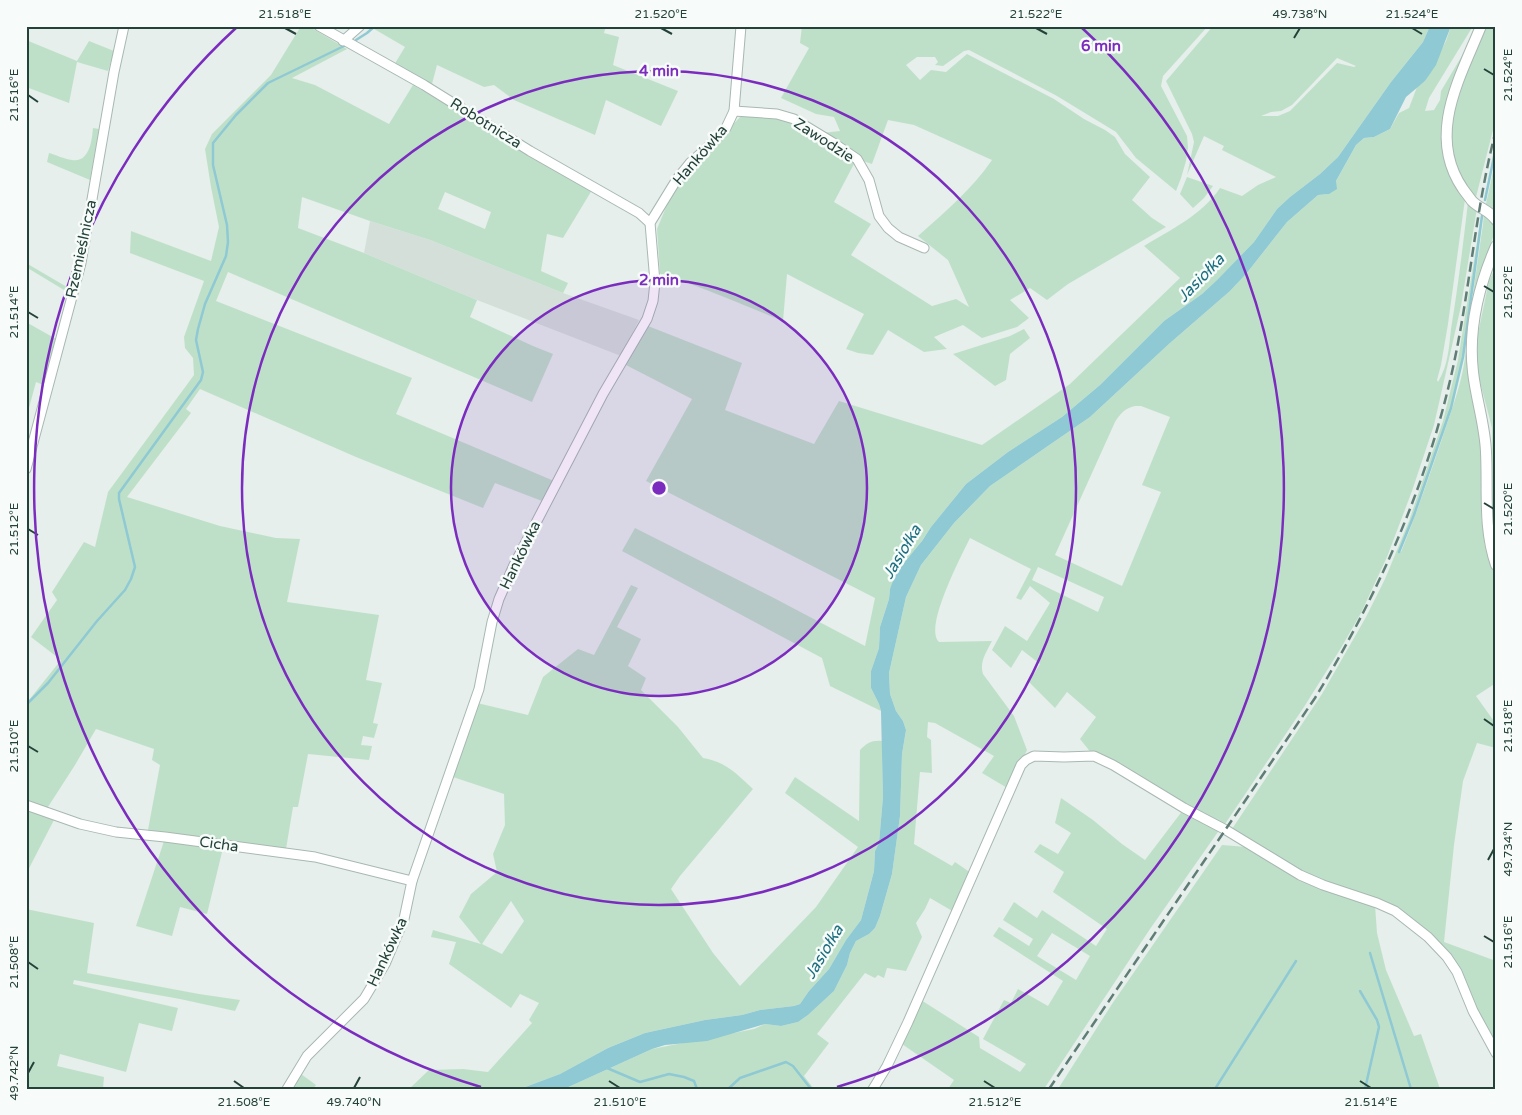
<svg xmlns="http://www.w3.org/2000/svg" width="1522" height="1115" viewBox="0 0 1522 1115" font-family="'Varela Round',sans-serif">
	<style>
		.built { fill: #d4dfda }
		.green { fill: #bfe0c8; fill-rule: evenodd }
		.water { fill: #8ec9d4 }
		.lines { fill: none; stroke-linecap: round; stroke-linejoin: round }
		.stream { stroke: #8ec9d4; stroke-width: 2.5 }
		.minor-casing { stroke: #a8b8b2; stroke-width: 11 }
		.tertiary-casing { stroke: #a8b8b2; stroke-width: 12 }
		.minor { stroke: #fff; stroke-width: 9 }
		.tertiary { stroke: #fff; stroke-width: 10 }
		.rail { stroke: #5f7d75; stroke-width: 2.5; stroke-dasharray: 10 5; stroke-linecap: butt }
		.ticks { fill: none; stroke: #24423a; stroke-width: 2 }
		.ring { fill: none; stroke: #7b2cbf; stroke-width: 2.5 }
		.labels { text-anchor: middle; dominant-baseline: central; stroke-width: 5; stroke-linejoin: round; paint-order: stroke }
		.street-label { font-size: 15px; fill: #24423a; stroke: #f7fbf9 }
		.water-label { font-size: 16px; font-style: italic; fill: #1c6f80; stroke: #f7fbf9 }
		.centre { fill: #7b2cbf; stroke: #f7fbf9; stroke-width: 2.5 }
		.ring-label { font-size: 15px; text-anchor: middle; font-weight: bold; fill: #7b2cbf; stroke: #f7fbf9; stroke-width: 5; stroke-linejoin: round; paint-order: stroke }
		.neatline { fill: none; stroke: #24423a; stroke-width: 2 }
		.ticks-label { font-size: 12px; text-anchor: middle; fill: #24423a }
	</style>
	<rect width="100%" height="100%" fill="#e6efeb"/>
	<!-- built -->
	<polygon class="built" points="370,221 430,240 563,293 639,320 621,356 477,300 364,253"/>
	<!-- green -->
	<g class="green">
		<path d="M301,26H308L347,49L292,78L315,85L389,124L413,85L592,190L563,238L547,234L541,271L568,283L563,293L430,240L370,221L302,197L298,228L364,253L477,300L470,317L533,346L553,354L532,402L228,272L216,301L412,378L396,414L554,481L542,501L495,483L483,508L356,457L200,389L186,409L191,413L127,497L220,526L276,538L300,539L287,602L379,615L366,680L382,683L373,723L378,724L374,738L363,736L361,745L372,746L369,760L308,754L298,807H293L286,849L226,842L148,830L160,765L152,760L154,749L96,729L75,765L46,810L26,803V698L29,700L61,660L31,637L57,600L52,592L84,542L95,547L108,492L194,375L193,358L185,348L184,337L204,281L130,253L131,231L211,261L219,227L211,187L205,149L212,134L271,75ZM445,192L491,212L485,229L438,209Z"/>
		<polygon points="369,26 606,26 604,33 619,37 613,65 678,91 661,126 606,100 595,135 514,100 494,85 484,87 437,65 432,84 394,65 405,47"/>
		<path d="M802,26H1208L1163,76L1161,86L1187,136L1188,147L1186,161L1181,178L1176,191L1136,158L1116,132L1057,96L969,50L964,51L943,66L935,65L938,62L935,57H917L906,65L920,80L931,70L946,72L967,54L1054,99L1084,119L1105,130L1115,137L1125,154L1150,177L1132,200L1152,218L1166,227L1068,284L1047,300L1030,288L1010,300L1029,318L1017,327L982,338L963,325L934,337L947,349L924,352L888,330L873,355L858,353L846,349L864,314L787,274L783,321C751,308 720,295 688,283C678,280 666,283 660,273L657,229L669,200L684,176L742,115C753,116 764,115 774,116C802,120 831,147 855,162L834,202L871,224L851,255L932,306L956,299L969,307L948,260L918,236C944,213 972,189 992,160L914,125L888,120L872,164L860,160L822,133L840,131L834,117L816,114L781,98L809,48L800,43Z"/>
		<path d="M1213,26H1430L1423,42L1391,82L1338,157L1320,174L1290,197L1277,209L1254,242L1217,280L1202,294L1164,321L1100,385L1062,417L1008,452L966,484L931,527L890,589L889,599L880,627L879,648L871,671V688L879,704L881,711L830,686L822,658L622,551L635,528L772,597L865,646L875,598L646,481L692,399L624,364L648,326L742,363L725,410L814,444L839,401L982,445L1070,384L1180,278L1144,246C1170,230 1202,215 1220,188L1242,196L1258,185L1276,177L1222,150L1224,146L1204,136L1187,175L1194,142L1192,134L1166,81ZM1337,58L1356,66L1354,67L1337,63L1290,111L1278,116H1261L1271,112L1281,111L1292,105Z"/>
		<path d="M1451,26H1473L1429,98L1425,111L1434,110L1440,100L1441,91L1466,49L1447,99L1441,128V141L1446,158L1465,199L1448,324L1441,365L1437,380L1438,382C1448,366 1449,347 1451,329C1458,287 1463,245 1468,202L1477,208L1461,306L1434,425L1412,491L1387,557L1361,613L1341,648L1304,707L1225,824L1187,805L1092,754L1080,739L1096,717L1067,692L1055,708L1029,682L1040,664L1022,650L1011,668L992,650L1005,626L1027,641L1050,603L1030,586L1021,600L1016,598L1031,569L970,538C962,555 923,628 939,642L992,641C987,651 979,662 983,674L1014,716L1027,750L1009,789L982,773L994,756L935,723L928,722L927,737L931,740L932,773L920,772L914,844L952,866L955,862L971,873L954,912L930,898L925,909L916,923L922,937L906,971L887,968L884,978L878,975L875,978L865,973L817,1034L829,1043L804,1076L814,1089H564L652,1049L754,1029L765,1024L781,1026L798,1022L808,1015L834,991L847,965L850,953L856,941L869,934L875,928L880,916L892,874L900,816L902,754L906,730L903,721L896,711L890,694L889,673L906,597L921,565L954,523L990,486L1090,417L1170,343L1230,291L1246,274L1287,222L1318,195L1329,194L1356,145L1364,138L1374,137L1390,129L1399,113L1409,108L1417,87L1425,81L1446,41ZM1135,406H1141L1170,417L1142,485L1161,492L1122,586L1055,555L1115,422C1120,414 1125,408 1135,406ZM1038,567L1104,597L1098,612L1032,580Z"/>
		<path d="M1486,26H1496V118L1476,197C1468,190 1464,182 1459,172C1437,122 1466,72 1486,26Z"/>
		<polygon points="26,40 77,61 89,41 114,51 108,71 77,62 69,103 26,87"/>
		<path d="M93,128L99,129L90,180L47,162L49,153C56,155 64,159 72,160C90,163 92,139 93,128Z"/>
		<polygon points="1496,158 1496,209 1495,210 1486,204"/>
		<polygon points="1187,177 1213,186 1204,198 1193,208 1180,194"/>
		<path d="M1482,211H1483L1462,359L1451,406L1418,503L1399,551L1401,552C1416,515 1429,477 1442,439C1452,408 1466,374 1466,342L1483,224L1484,212L1492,222L1495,232L1480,273L1473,306L1481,439L1482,485L1481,514L1485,547L1496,579V683L1476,696L1496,724V748L1477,743L1463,781L1454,845L1444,942L1496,961V1049L1460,975L1416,924L1315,879L1232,829L1322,694L1366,617L1385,579L1409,521L1443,421L1458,360Z"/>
		<polygon points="26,263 72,290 69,293 26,267"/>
		<polygon points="1496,266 1496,546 1492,527 1492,428 1478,374 1477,361 1477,338 1489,281"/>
		<polygon points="26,322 56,339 46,386 36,382 26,419"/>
		<polygon points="1024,329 1030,338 1010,354 1006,380 995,386 953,354 1010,336"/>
		<path d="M631,585L638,588L617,627L641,639L628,666L646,678L641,690L678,727L703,758C726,762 737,774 753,789L680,876L671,889L713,953L740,986L816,907L858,847L785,793L795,777L859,821L860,750C867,743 872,740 882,741L883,797L879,843L875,851L874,871L861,920L846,940L829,969L809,991L800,1004L794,1006L760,1010L742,1015L705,1020L645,1033L608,1048L560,1074L520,1089H409L429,1070L463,1069L488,1072L532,1023L529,1020L539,1003L520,994L511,1008L449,964L456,942L431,937L433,930L481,944L459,917L471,894L497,872L493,854L505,825L504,794L453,777V772L477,703L528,715L543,677L578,649L594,655ZM511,901L524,921L502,954L482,944Z"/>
		<path d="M1061,798L1093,820L1122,844L1145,860L1183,810L1220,829L1150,929L1044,1089H948L954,1080L902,1044L921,1000L979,1037L980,1048L1020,1072L1026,1064L983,1039L1004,1000L1011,1003L1018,989L1048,1006L1063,981L993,936L999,927L1029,946L1033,939L1003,920L1014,902L1037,918L1042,910L1096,946L1107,929L1053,892L1064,872L1034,852L1040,844L1058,854L1071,833L1055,823ZM1052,933L1090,956L1076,980L1037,956Z"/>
		<polygon points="26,808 55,818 26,874"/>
		<polygon points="164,841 223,848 207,914 180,907 172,936 136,926"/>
		<polygon points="1222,845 1247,847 1375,905 1377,933 1386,970 1414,1036 1421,1034 1440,1089 1058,1089 1112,1004"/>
		<polygon points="26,909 94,923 87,973 199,994 240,1000 235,1011 180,999 74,980 73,984 178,1008 172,1031 139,1023 126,1072 60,1054 57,1066 104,1077 103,1089 26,1089"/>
		<polygon points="301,1074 316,1085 313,1089 292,1089"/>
	</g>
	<!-- water -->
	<polygon class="water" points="1430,26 1451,26 1436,65 1425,81 1406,97 1390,129 1374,137 1364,138 1356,145 1336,181 1337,189 1329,194 1318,195 1287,222 1246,274 1230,291 1170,343 1090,417 990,486 954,523 921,565 906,597 889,673 890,694 896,711 903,721 906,730 902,754 900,816 892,874 880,916 875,928 869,934 856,941 850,953 847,965 834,991 808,1015 798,1022 781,1026 765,1024 707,1041 665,1045 652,1049 564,1089 520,1089 560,1074 608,1048 645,1033 705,1020 742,1015 760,1010 794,1006 800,1004 809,991 829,969 846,940 861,920 874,871 875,851 879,843 883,797 881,711 879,704 871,688 871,671 879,648 880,627 889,599 890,589 896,573 922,541 931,527 966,484 1008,452 1062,417 1100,385 1164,321 1202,294 1217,280 1254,242 1277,209 1290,197 1320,174 1338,157 1391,82 1423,42"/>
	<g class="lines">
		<!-- stream -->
		<g class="stream">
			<polyline points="356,40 367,33 375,26"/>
			<polyline points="1485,200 1496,147"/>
			<polyline points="1399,552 1414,515 1451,408 1463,357 1482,216"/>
			<polyline points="26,705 48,683 97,621 125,590 131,579 135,567 119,499 119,493 201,380 203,372 196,340 198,329 205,304 226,256 228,242 227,225 213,165 213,143 236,115 268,83 344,46"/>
			<polyline points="1370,953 1411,1089"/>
			<polyline points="1360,991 1377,1020 1379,1027 1365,1089"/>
			<polyline points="607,1068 640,1082 669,1074 684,1077 694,1081 697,1089"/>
			<polyline points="728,1089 740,1078 786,1062 793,1066 811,1089"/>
			<polyline points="1215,1089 1296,961"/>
		</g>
		<defs>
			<g id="minor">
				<polyline points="319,26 424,85 530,151 639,213 650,223"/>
				<polyline points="343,41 360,26"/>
				<polyline points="734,111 777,114 794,119 832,142 857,159 869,180 879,216 888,228 899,237 924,248"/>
				<polyline points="26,469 81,263 114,72 124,26"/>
				<polyline points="26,805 80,824 116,832 165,837 315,857 412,881"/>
				<polyline points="287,1089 307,1056 364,999 385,964 404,919 412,881 479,689 492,622 499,599 514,565 603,394 647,319 653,301 655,282 650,223 677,179 690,163 706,149 726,128 734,111 741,26"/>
				<polyline points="873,1089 887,1066 908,1022 1021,765 1026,760 1034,756 1064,757 1094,756 1113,765 1184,808 1226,830 1300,875 1323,885 1377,903 1395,911 1428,937 1447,957 1457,972 1473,1011 1496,1053"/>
			</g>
			<g id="tertiary">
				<path d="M1481,26C1460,78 1426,135 1463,189C1466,193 1469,197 1472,201C1480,209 1489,210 1496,220"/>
				<path d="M1496,246C1479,285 1468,329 1473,372C1476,399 1485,425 1486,452C1488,491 1483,527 1496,565"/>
			</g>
		</defs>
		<!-- minor casing -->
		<use href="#minor" class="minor-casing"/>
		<!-- tertiary casing -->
		<use href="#tertiary" class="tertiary-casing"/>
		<!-- minor -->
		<use href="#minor" class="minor"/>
		<!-- tertiary -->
		<use href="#tertiary" class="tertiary"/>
		<!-- rail -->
		<path class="rail" d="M1049,1089L1315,698C1377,597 1426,488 1452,372C1470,292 1475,210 1496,130"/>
	</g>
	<!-- ticks -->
	<path class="ticks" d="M285,28L296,34M661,28L672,34M1036,28L1047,34M1412,28L1422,34M1294,38L1300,28M1484,69L1494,75M28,95L38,102M1484,286L1494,292M28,312L38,318M1484,503L1494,509M28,529L38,535M1484,719L1494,726M28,746L38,752M1488,860L1494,849M1484,936L1494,942M28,962L38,969M28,1073L34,1062M234,1081L244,1088M609,1081L620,1088M984,1081L995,1088M1360,1081L1371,1088M354,1088L360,1077"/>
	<!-- distance rings -->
	<circle cx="659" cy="488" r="208" fill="#7b2cbf" fill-opacity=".12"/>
	<g class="ring">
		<circle cx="659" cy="488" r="208"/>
		<circle cx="659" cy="488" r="417"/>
		<path d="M481 1087A625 625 0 0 1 237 27M1081 27A625 625 0 0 1 837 1087"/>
	</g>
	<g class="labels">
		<!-- street labels -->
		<g class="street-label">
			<text transform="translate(486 123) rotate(32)">Robotnicza</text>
			<text transform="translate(824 140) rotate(33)">Zawodzie</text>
			<text transform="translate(700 155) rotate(-49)">Hankówka</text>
			<text transform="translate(81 249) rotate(-78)">Rzemieślnicza</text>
			<text transform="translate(520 555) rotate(-64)">Hankówka</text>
			<text transform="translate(219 844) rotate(8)">Cicha</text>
			<text transform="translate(387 952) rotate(-65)">Hankówka</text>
		</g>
		<!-- water labels -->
		<g class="water-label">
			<text transform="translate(1201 278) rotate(-46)">Jasiołka</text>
			<text transform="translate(902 552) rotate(-59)">Jasiołka</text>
			<text transform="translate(824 952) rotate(-59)">Jasiołka</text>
		</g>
	</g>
	<circle cx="659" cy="488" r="8" class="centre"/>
	<g class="ring-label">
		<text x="1101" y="51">6 min</text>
		<text x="659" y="76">4 min</text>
		<text x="659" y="285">2 min</text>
	</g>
	<!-- border -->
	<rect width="1522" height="1115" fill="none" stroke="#f7fbf9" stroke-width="55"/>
	<rect x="28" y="28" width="1466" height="1060" class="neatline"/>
	<g class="ticks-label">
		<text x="285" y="18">21.518°E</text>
		<text x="661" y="18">21.520°E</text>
		<text x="1036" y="18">21.522°E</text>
		<text x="1300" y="18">49.738°N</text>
		<text x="1412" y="18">21.524°E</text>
		<text transform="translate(1508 75) rotate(-90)" y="4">21.524°E</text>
		<text transform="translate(14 95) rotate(-90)" y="4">21.516°E</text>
		<text transform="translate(1508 292) rotate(-90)" y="4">21.522°E</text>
		<text transform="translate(14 312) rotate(-90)" y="4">21.514°E</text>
		<text transform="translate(1508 509) rotate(-90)" y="4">21.520°E</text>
		<text transform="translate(14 529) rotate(-90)" y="4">21.512°E</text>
		<text transform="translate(1508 726) rotate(-90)" y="4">21.518°E</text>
		<text transform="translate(14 746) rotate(-90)" y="4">21.510°E</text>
		<text transform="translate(1508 849) rotate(-90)" y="4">49.734°N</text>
		<text transform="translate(1508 942) rotate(-90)" y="4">21.516°E</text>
		<text transform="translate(14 962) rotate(-90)" y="4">21.508°E</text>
		<text transform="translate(14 1073) rotate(-90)" y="4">49.742°N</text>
		<text x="244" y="1106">21.508°E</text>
		<text x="354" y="1106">49.740°N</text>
		<text x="620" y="1106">21.510°E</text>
		<text x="995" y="1106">21.512°E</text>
		<text x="1371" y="1106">21.514°E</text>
	</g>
</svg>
